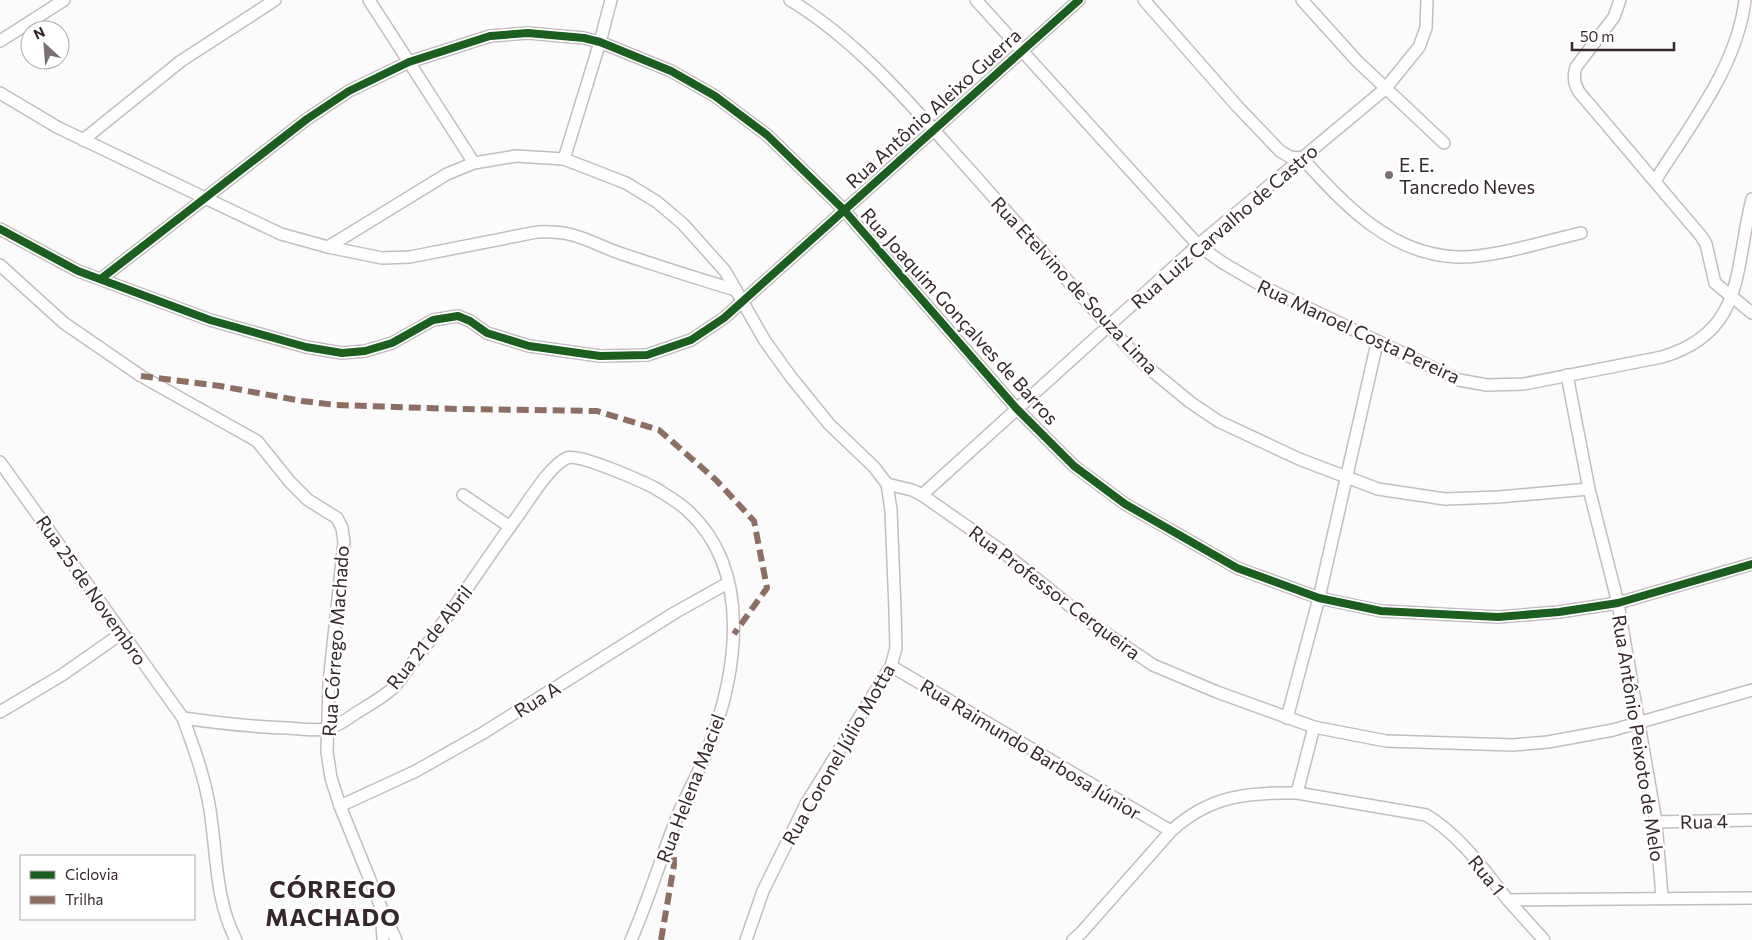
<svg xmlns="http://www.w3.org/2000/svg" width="1752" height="940" viewBox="0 0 1752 940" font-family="Commissioner,sans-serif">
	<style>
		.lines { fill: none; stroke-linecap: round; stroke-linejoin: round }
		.street-casing { stroke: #c4bdbf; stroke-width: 14 }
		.street { stroke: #fefefe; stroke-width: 11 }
		.quiet { stroke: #8d6e63; stroke-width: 6; stroke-dasharray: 12 6; stroke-linecap: butt }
		.cycleway-casing { stroke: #fff; stroke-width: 11 }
		.cycleway { stroke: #1b5e20; stroke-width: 8 }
		.poi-dot { fill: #7b7174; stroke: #fff; stroke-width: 2 }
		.labels { text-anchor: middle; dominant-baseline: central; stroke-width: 5; stroke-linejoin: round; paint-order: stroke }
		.street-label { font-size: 19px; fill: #36272c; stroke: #fff }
		.poi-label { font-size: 19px; fill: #36272c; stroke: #fff; text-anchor: start }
		.district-label { font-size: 24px; font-weight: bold; letter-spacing: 1px; fill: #36272c; stroke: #fff }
	</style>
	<rect width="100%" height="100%" fill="#fbfbfb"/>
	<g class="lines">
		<defs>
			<g id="street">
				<polyline points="369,0 474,163"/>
				<path d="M790,0C855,39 908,101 958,157C1020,226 1080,297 1145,365L1190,402L1218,421L1299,459L1378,489L1445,499L1498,497L1589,489"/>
				<path d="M976,0L1198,245L1223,263L1266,288L1459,380L1487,385L1524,384L1662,357C1746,332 1734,269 1752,199"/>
				<path d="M1144,0L1237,106L1280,151L1290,157L1302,158C1344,204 1390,255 1458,257C1494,258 1545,241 1581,233"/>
				<polyline points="1302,0 1357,61 1444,143"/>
				<path d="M1620,0L1614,17L1576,67C1573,76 1574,84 1579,92L1701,236L1706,244L1715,283L1752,313"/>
				<polyline points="0,41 64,0"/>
				<polyline points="0,93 57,127 205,198 281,234 328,247 447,174 474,163 516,156 564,159 626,183 657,202 683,224 725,271 765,341 791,377 829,424 874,467 887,484 891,510 895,610 896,648 891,666 806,804 763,891 746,940"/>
				<polyline points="83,140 181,61 275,0"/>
				<polyline points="564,159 600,42 611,0"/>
				<path d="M1655,181C1690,125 1737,67 1745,0"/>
				<polyline points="0,229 78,271 210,320 306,347 342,353 365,351 392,343 433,320 458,316 470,321 487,333 529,346 600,356 647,355 691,340 724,318 1079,0"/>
				<path d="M328,247L382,258L410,257L537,232C578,230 589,243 625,255C662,267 698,279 736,290"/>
				<polyline points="0,265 64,323 141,376 257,441 290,482 308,500 337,518 342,528 344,542 329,683 327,752 331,778 340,806 381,907 383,940"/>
				<polyline points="102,278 307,119 349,91 409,62 490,36 528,33 584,38 600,42 671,71 715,96 767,135 843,209 1016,408 1074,466 1125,504 1237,568 1319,598 1381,611 1498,617 1559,612 1618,603 1752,564"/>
				<polyline points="1567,375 1589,489 1618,603 1656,822 1662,897"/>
				<path d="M0,462L183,718C194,748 205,778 210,810C217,854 215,900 236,940"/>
				<polyline points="887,484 912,490 922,495 1002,551 1091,623 1153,665 1217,692 1314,727 1386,741 1513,745 1548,742 1613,730 1752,690"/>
				<polyline points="463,495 510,527"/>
				<polyline points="922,495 1198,245 1385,89 1419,47 1426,28 1427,0"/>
				<polyline points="891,666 1171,831"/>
				<polyline points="0,712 62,675 122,633"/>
				<path d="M183,718C218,723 253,727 288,728C300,729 315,731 327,729C337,726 348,719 356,713C369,705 382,698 393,688C402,679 409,667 417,657C453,612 483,563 517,517C528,502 550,465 567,458C579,453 641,481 655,488C666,495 677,501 687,510C754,571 737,674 708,749C700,770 689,790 680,810C662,853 650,897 631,940"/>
				<polyline points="1287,718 1319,598 1377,343"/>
				<path d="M1297,793L1426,815C1460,835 1484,870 1508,900L1752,898"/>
				<polyline points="340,806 416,771 483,733 676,612 728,583"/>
				<polyline points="1656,822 1752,820"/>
				<polyline points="1508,900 1544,940"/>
				<polyline points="385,916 396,940"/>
				<path d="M1073,940L1081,933L1171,831C1209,796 1247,792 1297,793L1314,727"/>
			</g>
		</defs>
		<!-- street casing -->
		<use href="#street" class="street-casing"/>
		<!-- street -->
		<use href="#street" class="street"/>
		<!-- quiet -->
		<g class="quiet">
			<polyline points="141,376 220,386 302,401 336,405 457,409 597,411 659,430 716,480 754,521 767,588 734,634"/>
			<polyline points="661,940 674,865 673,830"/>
		</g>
		<defs>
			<g id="cycleway">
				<polyline points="0,229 78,271 210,320 306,347 342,353 365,351 392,343 433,320 458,316 470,321 487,333 529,346 600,356 647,355 691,340 724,318 1079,0"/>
				<polyline points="102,278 307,119 349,91 409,62 490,36 528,33 584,38 600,42 671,71 715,96 767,135 843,209 1016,408 1074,466 1125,504 1237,568 1319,598 1381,611 1498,617 1559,612 1618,603 1752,564"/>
			</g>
		</defs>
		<!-- cycleway casing -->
		<use href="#cycleway" class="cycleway-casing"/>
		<!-- cycleway -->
		<use href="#cycleway" class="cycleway"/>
	</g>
	<!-- markers -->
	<circle class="poi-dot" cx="1389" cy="175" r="5"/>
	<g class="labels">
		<!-- street labels -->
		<g class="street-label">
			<text transform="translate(933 108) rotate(-42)">Rua Antônio Aleixo Guerra</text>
			<text transform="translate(1224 226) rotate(-41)">Rua Luiz Carvalho de Castro</text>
			<text transform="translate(1075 285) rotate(47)">Rua Etelvino de Souza Lima</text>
			<text transform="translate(960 316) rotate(48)">Rua Joaquim Gonçalves de Barros</text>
			<text transform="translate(1359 331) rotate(25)">Rua Manoel Costa Pereira</text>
			<text transform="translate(92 590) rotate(55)">Rua 25 de Novembro</text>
			<text transform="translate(1055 592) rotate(37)">Rua Professor Cerqueira</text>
			<text transform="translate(429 637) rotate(-52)">Rua 21 de Abril</text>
			<text transform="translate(335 641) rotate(-86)">Rua Córrego Machado</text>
			<text transform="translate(537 699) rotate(-32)">Rua A</text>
			<text transform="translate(1639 738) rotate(81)">Rua Antônio Peixoto de Melo</text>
			<text transform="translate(1031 749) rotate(31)">Rua Raimundo Barbosa Júnior</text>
			<text transform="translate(838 754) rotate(-60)">Rua Coronel Júlio Motta</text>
			<text transform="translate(690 788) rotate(-69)">Rua Helena Maciel</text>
			<text transform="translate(1704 821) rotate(-1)">Rua 4</text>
			<text transform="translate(1487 875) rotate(51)">Rua 1</text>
		</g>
		<!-- poi labels -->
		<g class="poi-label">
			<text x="1399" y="164">E. E.<tspan x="1399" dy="22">Tancredo Neves</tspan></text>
		</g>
		<!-- district labels -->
		<g class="district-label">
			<text x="333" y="888">CÓRREGO<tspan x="333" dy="28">MACHADO</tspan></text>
		</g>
	</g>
	<!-- legend -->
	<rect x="20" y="855" width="175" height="65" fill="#ffffff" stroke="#afa9ab"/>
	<rect x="30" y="871" width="25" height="8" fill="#1b5e20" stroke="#afa9ab"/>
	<text x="65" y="880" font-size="15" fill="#36272c">Ciclovia</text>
	<rect x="30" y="896" width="25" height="8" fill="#8d6e63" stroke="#afa9ab"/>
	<text x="65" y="905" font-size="15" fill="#36272c">Trilha</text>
	<!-- north arrow -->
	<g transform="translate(45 45) rotate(334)"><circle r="24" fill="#ffffff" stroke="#afa9ab"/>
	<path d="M0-4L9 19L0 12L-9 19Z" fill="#7b7174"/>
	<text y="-8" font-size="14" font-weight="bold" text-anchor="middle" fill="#36272c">N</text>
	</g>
	<!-- scale -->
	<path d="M1572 42v8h102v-8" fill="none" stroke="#36272c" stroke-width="2.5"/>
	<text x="1580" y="42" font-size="15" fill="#36272c" stroke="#ffffff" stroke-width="4" paint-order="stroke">50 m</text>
</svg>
